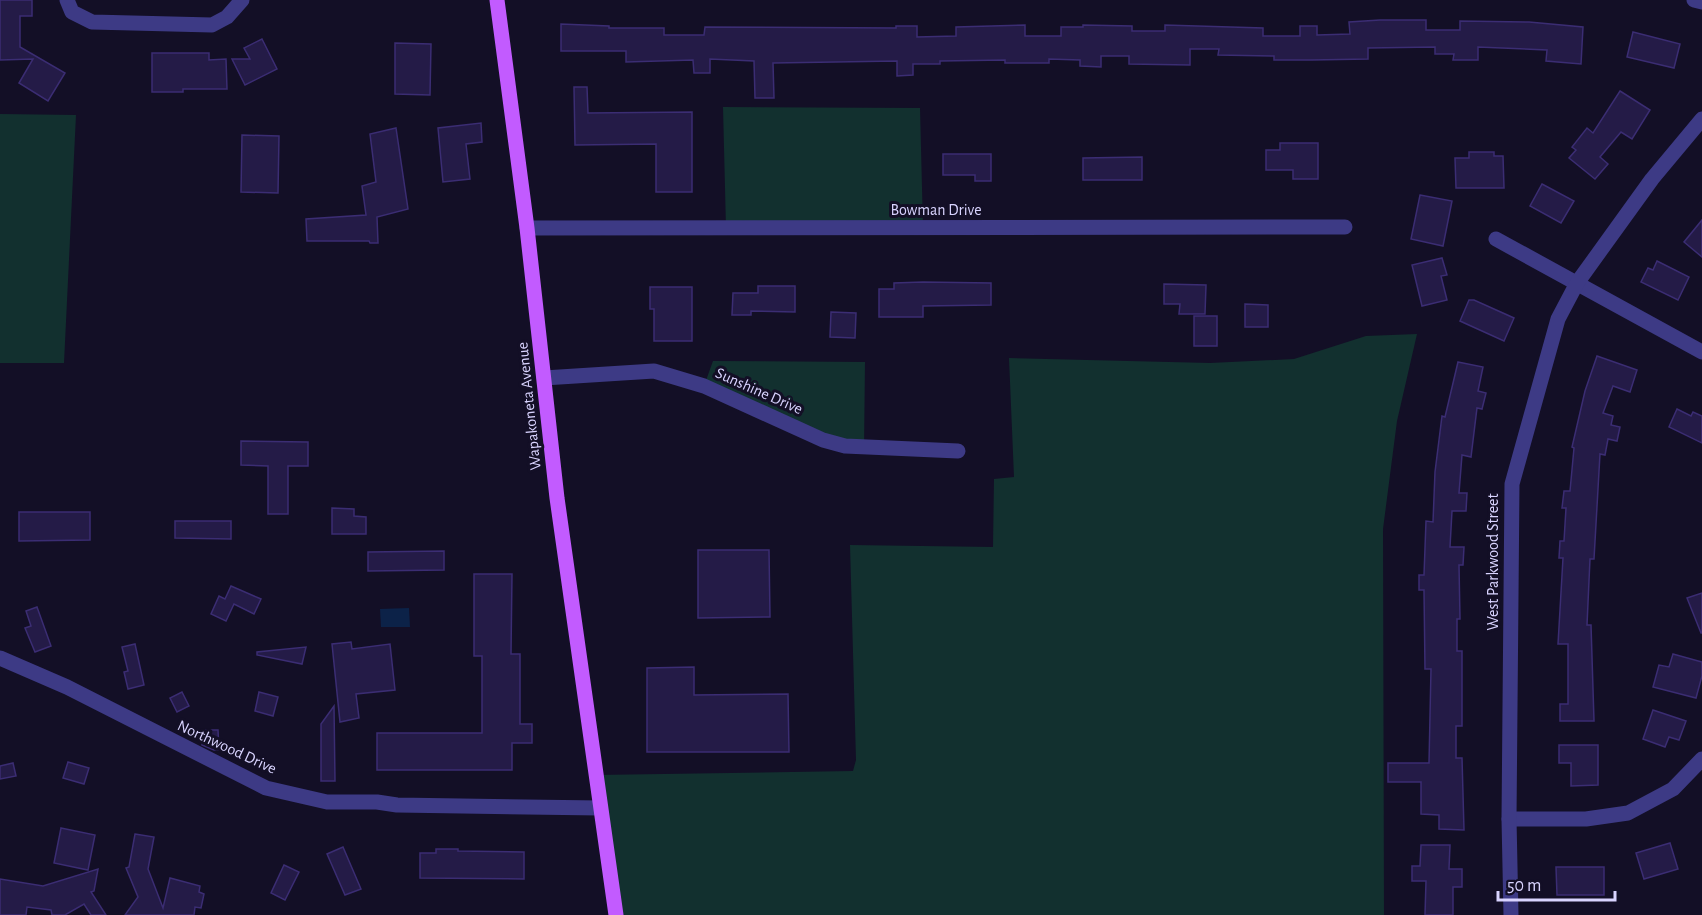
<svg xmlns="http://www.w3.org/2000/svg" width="1702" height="915" viewBox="0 0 1702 915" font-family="'Alegreya Sans',sans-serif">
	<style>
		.green { fill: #12302f }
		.water { fill: #0c2248 }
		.building { fill: #241b47; stroke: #3b2d73; stroke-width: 1.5 }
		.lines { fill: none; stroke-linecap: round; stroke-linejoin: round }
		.minor { stroke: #3d3a85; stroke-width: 15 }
		.primary { stroke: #c25bff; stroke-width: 15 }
		.labels { text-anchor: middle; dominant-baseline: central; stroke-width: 6; stroke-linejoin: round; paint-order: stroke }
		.street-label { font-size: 16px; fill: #d9d4ff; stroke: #130f26 }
	</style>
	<rect width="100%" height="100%" fill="#130f26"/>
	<!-- green -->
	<g class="green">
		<polygon points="723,107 920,108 923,228 726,228"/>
		<polygon points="0,114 76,115 64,363 0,363"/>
		<polygon points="1417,334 1397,421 1383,529 1384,915 616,915 596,775 853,771 856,760 850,545 993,547 994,479 1014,477 1009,358 1210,363 1294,359 1366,336"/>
		<polygon points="713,361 865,362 864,448 845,446 704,386"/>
	</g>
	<!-- water -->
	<polygon class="water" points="409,608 410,627 381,627 380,609"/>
	<!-- building -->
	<g class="building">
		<polygon points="0,0 32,0 32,16 20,16 20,47 65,73 48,101 19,83 33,59 0,60"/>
		<polygon points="1380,20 1426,20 1426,30 1460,30 1460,21 1529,22 1583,27 1581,64 1546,61 1547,50 1478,47 1478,60 1453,60 1454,54 1435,54 1435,47 1368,48 1368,59 1311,60 1274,60 1274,56 1218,55 1219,49 1190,49 1190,65 1129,64 1129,56 1101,56 1101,67 1080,66 1080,60 1049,59 1049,63 1005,63 1005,60 940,61 940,64 913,64 913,75 897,76 897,61 773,63 774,98 755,98 754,61 710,59 710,73 694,73 693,60 626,62 626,51 561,51 561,24 609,26 609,28 664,28 664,35 704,35 705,27 896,28 896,26 917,26 917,37 956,36 956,27 1025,25 1025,36 1061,36 1061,27 1083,27 1083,25 1132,26 1132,31 1165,31 1165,25 1263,28 1263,36 1300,36 1300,26 1317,26 1317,35 1350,34 1349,22"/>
		<polygon points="1633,32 1680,44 1674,68 1627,57"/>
		<polygon points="262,39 277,69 245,85 232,59 250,59 244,48"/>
		<polygon points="395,43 431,44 430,95 395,94"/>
		<polygon points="152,53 209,53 209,60 226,59 227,89 183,89 183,92 152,92"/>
		<polygon points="574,87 587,87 588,113 692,112 692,192 656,192 656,144 575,145"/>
		<polygon points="1620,91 1650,110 1632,139 1621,132 1600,157 1608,164 1595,179 1569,158 1576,150 1572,147 1587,128 1593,133"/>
		<polygon points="481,123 482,142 466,144 470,179 443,182 438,128"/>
		<polygon points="396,128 408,209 377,217 378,243 370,243 369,241 307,241 306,219 366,215 362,186 376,182 370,134"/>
		<polygon points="242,135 279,136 278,193 241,192"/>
		<polygon points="1280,143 1318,143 1318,179 1293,179 1293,170 1266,170 1266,150 1280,150"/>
		<polygon points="1469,152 1494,152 1494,156 1503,156 1504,188 1456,188 1455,158 1469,158"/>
		<polygon points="943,154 991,154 991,181 975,181 975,175 943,175"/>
		<polygon points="1142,157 1142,180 1083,180 1083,158"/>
		<polygon points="1542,184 1574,201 1561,223 1530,206"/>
		<polygon points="1420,195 1452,201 1443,246 1411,239"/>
		<polygon points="1702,220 1702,257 1684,242"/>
		<polygon points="1442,258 1447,275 1441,276 1447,300 1422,306 1412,265"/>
		<polygon points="1657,261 1689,277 1678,300 1641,282 1648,268 1653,270"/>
		<polygon points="923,282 991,283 991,305 923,306 923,317 879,317 879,289 894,289 894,283"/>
		<polygon points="1164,284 1206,285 1205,314 1179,314 1180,304 1164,304"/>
		<polygon points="758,286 795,286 795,312 751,311 751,315 732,315 733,293 758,293"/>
		<polygon points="650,287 692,287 692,341 654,341 654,309 650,309"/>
		<polygon points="1469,300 1474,300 1514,318 1504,341 1460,321"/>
		<polygon points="1245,304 1268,305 1268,327 1245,327"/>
		<polygon points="831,312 856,313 855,338 830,337"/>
		<rect x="1194" y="316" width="23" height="30"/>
		<polygon points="1597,356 1637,370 1630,392 1613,386 1603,413 1613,416 1611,425 1620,427 1617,441 1608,439 1605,455 1600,454 1594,559 1590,559 1587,625 1591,625 1594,721 1560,721 1560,704 1568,704 1568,644 1558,644 1563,558 1559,558 1560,541 1564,541 1566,508 1562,508 1564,491 1570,491 1574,448 1572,447 1585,391"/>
		<polygon points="1458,362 1483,367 1478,391 1486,393 1482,409 1477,408 1471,457 1462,455 1459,493 1467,493 1466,511 1452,511 1450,547 1464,547 1463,565 1459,565 1460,619 1457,619 1457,651 1462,651 1462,726 1456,726 1456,758 1462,758 1464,830 1439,829 1439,815 1421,814 1421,782 1388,782 1388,763 1429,763 1431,669 1425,669 1424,590 1419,590 1419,575 1424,575 1426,521 1433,522 1435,472 1442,416 1445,417"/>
		<polygon points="1677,409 1691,416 1693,412 1702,416 1702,443 1669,427"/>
		<polygon points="241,441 308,442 308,466 288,466 288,514 268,514 268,466 241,465"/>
		<polygon points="332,508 354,509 354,516 366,517 366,534 332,534"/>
		<polygon points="19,512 90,512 90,540 19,541"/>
		<polygon points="175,521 231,521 231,539 175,538"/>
		<polygon points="698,550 769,550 770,617 698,618"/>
		<polygon points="444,551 444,570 368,571 368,552"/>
		<polygon points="474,574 512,574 511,654 520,654 520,724 532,724 532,743 512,743 512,770 377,770 377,733 482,733 482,656 474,656"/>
		<polygon points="231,586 261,599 254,614 234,604 226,621 211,614 219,596 225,599"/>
		<polygon points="1702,593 1702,633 1701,633 1687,598"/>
		<polygon points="37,607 51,646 35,652 25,628 31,626 26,611"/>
		<polygon points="351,642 352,649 390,644 395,690 356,694 359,718 340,722 332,644"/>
		<polygon points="135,644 144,685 128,689 124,672 128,671 122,647"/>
		<polygon points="306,647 302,664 257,655 257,652"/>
		<polygon points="1673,654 1702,662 1702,676 1696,698 1653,687 1659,665 1669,667"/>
		<polygon points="694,667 694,695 788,694 789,752 647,752 647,668"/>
		<polygon points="182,692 189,706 177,712 170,698"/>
		<polygon points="259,692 278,697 273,716 255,711"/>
		<polygon points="334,706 335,781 321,781 321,724"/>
		<polygon points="1653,710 1686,721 1679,740 1669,737 1665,747 1643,739"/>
		<polygon points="202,730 218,730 219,750 214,750 202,745"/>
		<polygon points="1559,745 1598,745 1598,785 1571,786 1571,763 1559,763"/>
		<polygon points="68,762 89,768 84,784 63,778"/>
		<polygon points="13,763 16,776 0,779 0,766"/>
		<polygon points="61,828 95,835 88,870 54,863"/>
		<polygon points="135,834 154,837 148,869 163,908 170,878 200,886 199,892 204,894 201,908 195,907 194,915 125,915 138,897 126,868 129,867"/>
		<polygon points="1670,843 1678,869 1644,879 1636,853"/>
		<polygon points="1421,845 1450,845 1449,869 1462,869 1462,887 1453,887 1453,915 1425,915 1426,881 1412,881 1412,866 1420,866"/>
		<polygon points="343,847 361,889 345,895 327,854"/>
		<polygon points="436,849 458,849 458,851 524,852 524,879 420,878 420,853 436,853"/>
		<polygon points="284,865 299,872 285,900 271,893"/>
		<polygon points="1556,867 1604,867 1604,895 1557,895"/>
		<polygon points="98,869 94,891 91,892 106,915 91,915 84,904 65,915 52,915 51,910 27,907 26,915 0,915 0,879 43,886"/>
	</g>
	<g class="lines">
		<!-- minor -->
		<g class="minor">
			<polyline points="67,0 72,12 92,22 212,25 227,17 242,0"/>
			<polyline points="1694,0 1702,2"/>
			<polyline points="527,228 1345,227"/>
			<polyline points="1496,239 1702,352"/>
			<polyline points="544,378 654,371 704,386 823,440 845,446 958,451"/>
			<polyline points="0,658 67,687 266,788 327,802 377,802 397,805 600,808"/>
			<polyline points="1509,819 1586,819 1628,813 1673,789 1702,759"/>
			<polyline points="1511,915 1509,819 1512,484 1558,319 1577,283 1652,179 1702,119"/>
		</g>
		<!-- primary -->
		<polyline class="primary" points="497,0 527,228 557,498 616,915"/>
	</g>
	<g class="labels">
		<!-- street labels -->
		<g class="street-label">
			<text x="936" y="210">Bowman Drive</text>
			<text transform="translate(759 391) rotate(24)">Sunshine Drive</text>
			<text transform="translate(529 406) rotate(-96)">Wapakoneta Avenue</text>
			<text transform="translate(1493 562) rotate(-90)">West Parkwood Street</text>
			<text transform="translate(227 747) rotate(25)">Northwood Drive</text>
		</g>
	</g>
	<!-- scale -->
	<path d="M1498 891v9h117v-9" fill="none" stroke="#d9d4ff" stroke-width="3"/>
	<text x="1507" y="891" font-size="18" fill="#d9d4ff" stroke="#130f26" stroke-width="4.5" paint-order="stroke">50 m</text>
</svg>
